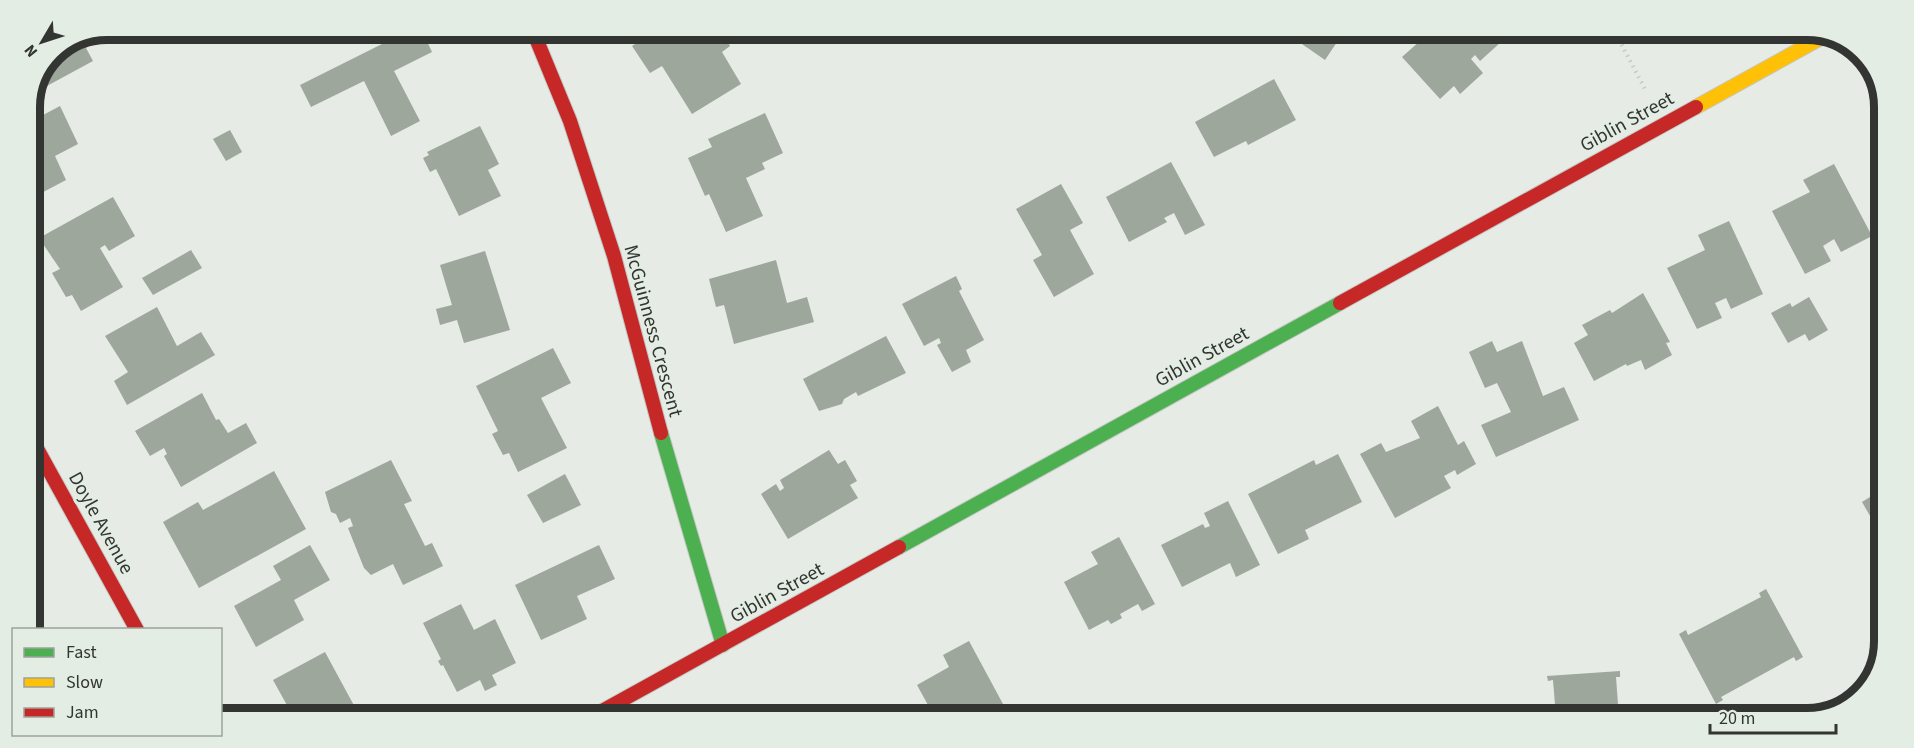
<svg xmlns="http://www.w3.org/2000/svg" width="1914" height="748" viewBox="0 0 1914 748" font-family="'Source Sans 3',sans-serif">
	<style>
		.building { fill: #9da79b }
		.lines { fill: none; stroke-linecap: round; stroke-linejoin: round }
		.fast-casing { stroke: #c3c7c2; stroke-width: 16 }
		.slow-casing { stroke: #c3c7c2; stroke-width: 16 }
		.jam-casing { stroke: #c3c7c2; stroke-width: 16 }
		.path { stroke: #c8c9c8; stroke-width: 4; stroke-dasharray: 1.5 4.5; stroke-linecap: butt }
		.fast { stroke: #4caf50; stroke-width: 14 }
		.slow { stroke: #ffc107; stroke-width: 14 }
		.jam { stroke: #c62828; stroke-width: 14 }
		.labels { text-anchor: middle; dominant-baseline: central; stroke-width: 6; stroke-linejoin: round; paint-order: stroke }
		.street-label { font-size: 20px; fill: #323531; stroke: #e4ede3 }
		.rim { fill: none; stroke: #323531; stroke-width: 8 }
	</style>
	<rect width="100%" height="100%" fill="#e6ebe5"/>
	<!-- building -->
	<g class="building">
		<polygon points="408,31 422,31 432,52 394,71 420,121 391,136 364,81 311,107 300,85"/>
		<polygon points="655,31 709,31 711,35 722,32 730,46 722,52 741,84 692,114 662,66 650,73 632,46"/>
		<polygon points="1291,33 1343,33 1325,60 1289,35"/>
		<polygon points="1429,33 1511,33 1480,61 1475,55 1471,59 1483,73 1460,94 1454,86 1440,99 1402,57"/>
		<polygon points="97,34 100,40 86,48 93,61 34,93 53,52"/>
		<polygon points="1274,79 1296,120 1248,145 1246,141 1214,157 1195,122"/>
		<polygon points="60,106 78,144 55,156 66,180 30,199 30,122"/>
		<polygon points="765,113 783,153 762,163 765,169 746,178 763,216 726,232 709,194 705,196 688,158 712,147 708,139"/>
		<polygon points="480,126 499,164 488,170 501,196 459,216 436,169 430,172 423,158 429,155 427,152"/>
		<polygon points="230,130 242,152 226,161 213,139"/>
		<polygon points="1171,162 1205,225 1185,235 1174,213 1164,218 1167,222 1129,242 1106,197"/>
		<polygon points="1834,164 1872,236 1841,252 1834,239 1823,246 1831,261 1805,274 1772,211 1810,192 1803,180"/>
		<polygon points="1061,184 1083,223 1070,230 1094,274 1054,297 1033,260 1042,255 1016,209"/>
		<polygon points="113,197 135,236 109,251 105,245 100,248 123,287 81,311 72,295 66,297 52,273 60,269 39,238"/>
		<polygon points="1729,221 1763,294 1731,309 1726,298 1715,303 1722,318 1697,329 1667,268 1705,250 1698,235"/>
		<polygon points="191,250 202,268 153,295 142,278"/>
		<polygon points="485,251 510,330 464,343 457,320 440,325 436,309 452,305 440,265"/>
		<polygon points="776,260 787,303 807,297 814,322 734,344 724,305 716,307 709,279"/>
		<polygon points="956,276 962,289 959,291 984,340 966,350 971,362 952,372 937,345 941,343 939,338 924,346 902,304"/>
		<polygon points="1643,293 1670,342 1666,343 1672,355 1645,370 1641,360 1627,366 1626,364 1594,381 1574,343 1588,335 1582,325 1610,310 1612,313"/>
		<polygon points="1809,297 1828,330 1809,341 1805,334 1788,343 1771,313 1790,303 1792,307"/>
		<polygon points="157,307 177,346 201,332 215,355 127,405 114,381 128,372 105,336"/>
		<polygon points="886,336 906,373 858,396 856,392 844,399 842,404 819,411 803,379"/>
		<polygon points="1492,341 1497,352 1522,341 1543,396 1564,387 1579,420 1496,457 1481,425 1511,412 1497,383 1485,388 1469,352"/>
		<polygon points="553,348 571,383 541,398 567,448 518,472 509,453 503,455 492,434 498,431 476,386"/>
		<polygon points="202,393 216,420 219,419 228,433 246,423 257,443 181,487 164,456 167,454 164,448 150,456 135,431"/>
		<polygon points="1438,406 1458,445 1464,441 1476,464 1457,475 1455,470 1444,476 1451,488 1395,518 1360,454 1381,443 1386,452 1420,438 1411,421"/>
		<polygon points="829,450 838,464 845,460 857,481 850,485 858,498 788,539 761,494 776,484 780,491 784,488 780,480"/>
		<polygon points="1338,454 1362,502 1305,530 1309,539 1278,554 1248,494 1314,460 1316,465"/>
		<polygon points="391,460 412,501 404,504 425,546 432,543 443,566 403,585 393,564 371,575 364,568 348,528 353,526 350,518 340,523 336,514 331,512 325,492"/>
		<polygon points="274,471 306,529 199,588 163,522 198,502 203,510"/>
		<polygon points="565,474 581,505 543,523 527,495"/>
		<polygon points="1881,490 1881,535 1862,502"/>
		<polygon points="1228,501 1260,565 1236,577 1230,563 1182,587 1161,545 1203,524 1205,528 1210,526 1204,513"/>
		<polygon points="1119,537 1155,604 1142,611 1138,604 1120,614 1122,618 1111,624 1108,620 1089,630 1064,582 1098,564 1091,552"/>
		<polygon points="310,545 330,580 294,600 304,620 256,647 234,606 281,580 273,566"/>
		<polygon points="599,545 615,579 577,596 587,619 541,640 515,585"/>
		<polygon points="1766,589 1803,657 1796,661 1794,657 1721,697 1723,700 1716,704 1679,634 1686,630 1688,635 1761,597 1759,593"/>
		<polygon points="30,601 36,612 30,615"/>
		<polygon points="461,604 474,630 495,619 516,663 492,675 497,685 485,691 480,680 457,692 443,665 441,666 438,661 441,659 423,623"/>
		<polygon points="969,641 1003,704 989,712 991,716 934,716 917,685 949,667 943,655"/>
		<polygon points="325,652 357,711 370,705 375,715 295,714 299,712 295,704 288,707 273,680"/>
		<polygon points="1620,671 1620,677 1616,677 1619,718 1556,717 1553,680 1548,681 1547,676"/>
		<polygon points="1176,708 1184,716 1165,716"/>
	</g>
	<g class="lines">
		<defs>
			<g id="fast">
				<polyline points="661,433 723,645"/>
				<polyline points="899,547 1340,303"/>
			</g>
			<polyline id="slow" points="1696,107 1828,34"/>
			<g id="jam">
				<polyline points="533,31 570,121 614,256 661,433"/>
				<polyline points="1340,303 1696,107"/>
				<polyline points="30,436 137,630"/>
				<polyline points="595,715 899,547"/>
			</g>
		</defs>
		<!-- fast casing -->
		<use href="#fast" class="fast-casing"/>
		<!-- slow casing -->
		<use href="#slow" class="slow-casing"/>
		<!-- jam casing -->
		<use href="#jam" class="jam-casing"/>
		<!-- path -->
		<polyline class="path" points="1616,34 1646,91"/>
		<!-- fast -->
		<use href="#fast" class="fast"/>
		<!-- slow -->
		<use href="#slow" class="slow"/>
		<!-- jam -->
		<use href="#jam" class="jam"/>
	</g>
	<g class="labels">
		<!-- street labels -->
		<g class="street-label">
			<text transform="translate(1627 122) rotate(-29)">Giblin Street</text>
			<text transform="translate(653 331) rotate(75)">McGuinness Crescent</text>
			<text transform="translate(1202 357) rotate(-29)">Giblin Street</text>
			<text transform="translate(101 523) rotate(61)">Doyle Avenue</text>
			<text transform="translate(777 593) rotate(-29)">Giblin Street</text>
		</g>
	</g>
	<!-- crop -->
	<path d="M0 0H1914V748H0ZM107 40H1807A67 67 0 0 1 1874 107V641A67 67 0 0 1 1807 708H107A67 67 0 0 1 40 641V107A67 67 0 0 1 107 40Z" fill="#e4ede3" fill-rule="evenodd"/>
	<path class="rim" d="M107 40H1807A67 67 0 0 1 1874 107V641A67 67 0 0 1 1807 708H107A67 67 0 0 1 40 641V107A67 67 0 0 1 107 40Z"/>
	<!-- legend -->
	<rect x="12" y="628" width="210" height="108" fill="#e4ede3" stroke="#9da39c" stroke-width="1.5"/>
	<rect x="24" y="648" width="30" height="9" fill="#4caf50" stroke="#9da39c" stroke-width="1.5"/>
	<text x="66" y="658" font-size="18" fill="#323531">Fast</text>
	<rect x="24" y="678" width="30" height="9" fill="#ffc107" stroke="#9da39c" stroke-width="1.5"/>
	<text x="66" y="688" font-size="18" fill="#323531">Slow</text>
	<rect x="24" y="708" width="30" height="9" fill="#c62828" stroke="#9da39c" stroke-width="1.5"/>
	<text x="66" y="718" font-size="18" fill="#323531">Jam</text>
	<!-- north arrow -->
	<g transform="translate(42 42) rotate(231)" stroke="#e4ede3" stroke-width="4.5" paint-order="stroke">
	<path d="M0-4.5L10 22L0 15L-10 22Z" fill="#323531"/>
	<text y="-9" font-size="16" font-weight="bold" text-anchor="middle" fill="#323531">N</text>
	</g>
	<!-- scale -->
	<path d="M1710 724v9h126v-9" fill="none" stroke="#323531" stroke-width="3"/>
	<text x="1719" y="724" font-size="18" fill="#323531" stroke="#e4ede3" stroke-width="4.5" paint-order="stroke">20 m</text>
</svg>
